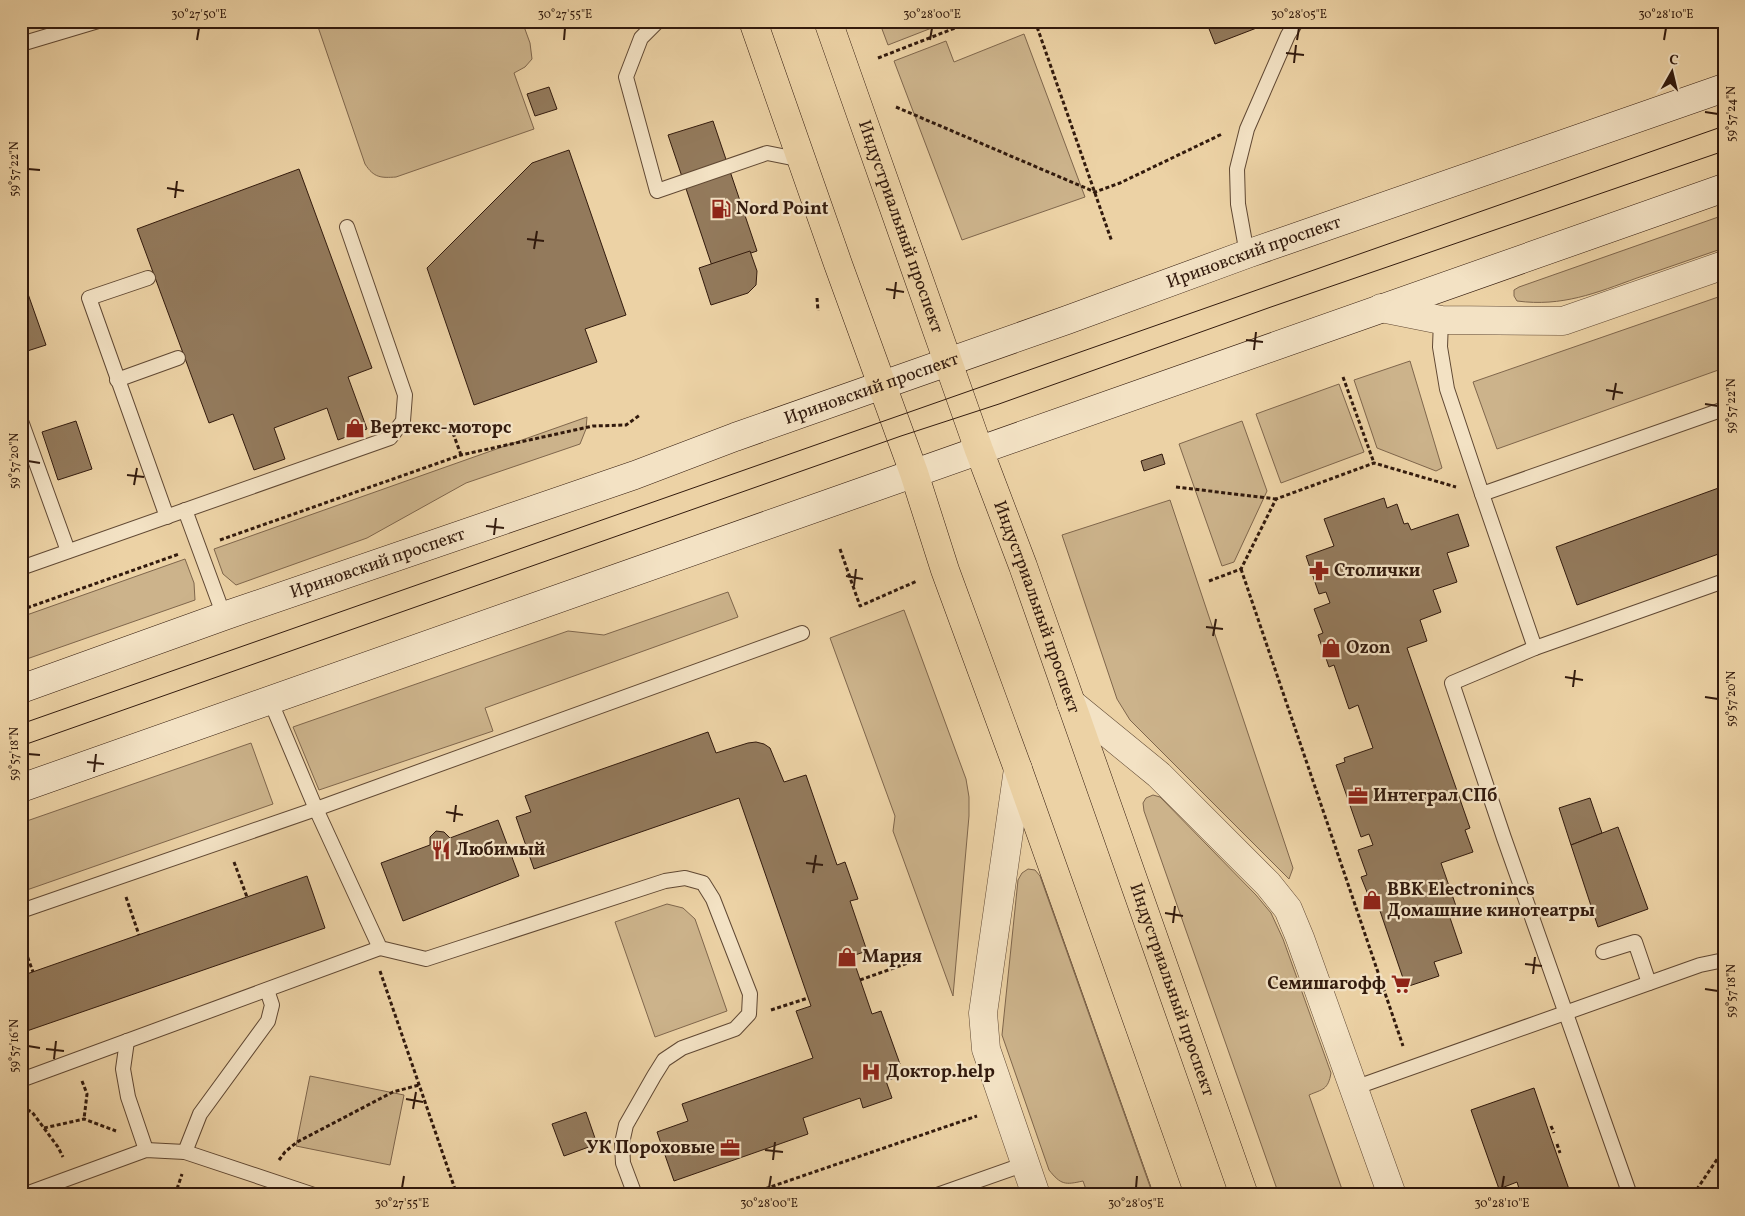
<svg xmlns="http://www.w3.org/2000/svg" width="1745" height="1216" viewBox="0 0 1745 1216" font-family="Vollkorn,serif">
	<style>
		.green { fill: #ccb38b; stroke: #7f664c }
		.building { fill: #937a5c; stroke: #321a0d }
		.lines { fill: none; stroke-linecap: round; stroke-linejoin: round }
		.service-casing { stroke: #604833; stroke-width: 16 }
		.minor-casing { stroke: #604833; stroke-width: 29 }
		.secondary-casing { stroke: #321a0d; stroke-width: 29 }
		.primary-casing { stroke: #321a0d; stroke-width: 29 }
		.path { stroke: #321a0d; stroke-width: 3; stroke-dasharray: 4 2.5; stroke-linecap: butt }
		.service { stroke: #f3e2c4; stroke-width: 14 }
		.minor { stroke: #f3e2c4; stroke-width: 28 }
		.secondary { stroke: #f3e2c4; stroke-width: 28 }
		.primary { stroke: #ecd2a5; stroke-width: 28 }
		.tram { stroke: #321a0d; stroke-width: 1 }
		.ticks { fill: none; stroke: #321a0d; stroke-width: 2 }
		.labels { text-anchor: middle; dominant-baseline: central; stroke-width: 4.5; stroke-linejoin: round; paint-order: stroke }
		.poi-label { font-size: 18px; font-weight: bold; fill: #321a0d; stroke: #f3e2c4; text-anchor: start }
		.street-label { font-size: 18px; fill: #321a0d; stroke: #f3e2c4 }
		.neatline { fill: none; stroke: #321a0d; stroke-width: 2 }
		.ticks-label { font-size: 12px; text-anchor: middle; fill: #321a0d }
	</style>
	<rect width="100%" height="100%" fill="#ecd2a5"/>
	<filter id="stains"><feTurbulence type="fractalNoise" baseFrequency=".004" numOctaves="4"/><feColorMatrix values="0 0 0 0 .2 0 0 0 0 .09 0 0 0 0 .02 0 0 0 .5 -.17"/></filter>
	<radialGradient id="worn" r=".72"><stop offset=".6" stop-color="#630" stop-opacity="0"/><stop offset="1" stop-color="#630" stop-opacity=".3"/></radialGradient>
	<!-- green -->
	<g class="green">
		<path d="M316,21H522L530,43L532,59L525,67L514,73L534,129L396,177C381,178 374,178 365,164Z"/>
		<polygon points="879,21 941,21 942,24 888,45"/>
		<polygon points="1024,34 1085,197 962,240 894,61 946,41 954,62"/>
		<path d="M1724,215V248C1695,258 1666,268 1637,278C1596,293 1562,307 1517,301L1514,296V290L1519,287Z"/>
		<polygon points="1724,295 1724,368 1497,449 1473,382"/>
		<polygon points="1410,361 1442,468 1436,471 1377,448 1354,380"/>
		<polygon points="1339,384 1364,452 1281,483 1256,414"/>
		<polygon points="587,417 586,429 580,444 466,483 367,538 236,585 223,574 214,549"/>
		<polygon points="1242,421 1267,491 1234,562 1222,566 1179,444"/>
		<polygon points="1170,500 1293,868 1289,879 1130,720 1117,699 1062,535"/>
		<polygon points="185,559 194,583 195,600 21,661 21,617"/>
		<polygon points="728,592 738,617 485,708 493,731 319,790 293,727 568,631 604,635"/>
		<polygon points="904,610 966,779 969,797 969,816 953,996 893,831 895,816 830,638"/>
		<polygon points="251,743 273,804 21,892 21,823"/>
		<path d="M1153,795L1160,797L1256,895L1271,913L1283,939L1331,1073C1328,1090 1323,1089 1309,1095L1344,1195H1279L1144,811L1143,803L1146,798Z"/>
		<path d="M1028,869L1035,870L1040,876L1153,1195H1088L1083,1181C1065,1185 1061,1185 1049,1170L1002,1035L1018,880L1022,873Z"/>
		<polygon points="667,904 683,908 695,919 727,1011 655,1037 615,922"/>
		<polygon points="310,1076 404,1095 390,1165 296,1146"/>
	</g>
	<!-- building -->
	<g class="building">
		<polygon points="1206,21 1266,21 1267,24 1215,44"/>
		<polygon points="549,87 557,109 535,116 527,94"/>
		<polygon points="713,121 757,251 712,266 668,135"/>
		<polygon points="569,150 626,315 585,329 597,362 474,405 427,268 532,163"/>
		<polygon points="299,169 372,368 348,377 367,429 338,440 327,408 274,428 285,459 254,470 233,414 209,423 137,229"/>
		<polygon points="750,251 757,271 756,285 748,293 711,305 699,268"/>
		<polygon points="21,274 46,345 21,353"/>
		<polygon points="76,421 92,469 58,480 42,432"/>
		<polygon points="1162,454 1165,464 1144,471 1141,461"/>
		<polygon points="1724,486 1724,552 1577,605 1556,547"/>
		<polygon points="1384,498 1387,508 1397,504 1404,524 1408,523 1411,530 1458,514 1469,546 1447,553 1457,582 1433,590 1441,612 1420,620 1427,641 1407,648 1470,828 1465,830 1473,852 1441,863 1456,906 1447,909 1462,953 1434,962 1439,976 1406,987 1378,905 1373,907 1361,877 1367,875 1358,850 1373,845 1369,834 1361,837 1336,765 1345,762 1344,758 1373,748 1358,705 1349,709 1334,665 1329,667 1318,635 1323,633 1314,609 1330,603 1326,592 1319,594 1306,556 1334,546 1324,519"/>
		<polygon points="708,732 716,753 748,743 756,742 764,744 770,748 784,782 806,775 837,865 845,862 858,899 850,901 867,951 852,956 872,1014 881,1011 900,1064 893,1066 897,1077 886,1081 892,1098 863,1108 860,1098 803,1118 808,1134 674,1181 657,1132 688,1121 682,1104 813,1058 796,1011 811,1006 739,798 534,869 516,817 531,812 525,796"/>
		<polygon points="1590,798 1602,833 1571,845 1559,808"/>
		<polygon points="498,820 519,876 403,921 381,863 430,845 430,837 436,831 444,832 450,838"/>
		<polygon points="1618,827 1648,909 1598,927 1571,845"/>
		<polygon points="307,876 325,928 21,1033 21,976"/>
		<polygon points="1534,1088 1552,1141 1571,1195 1521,1195 1517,1182 1499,1189 1471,1110"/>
		<polygon points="586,1112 597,1144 564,1156 552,1124"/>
	</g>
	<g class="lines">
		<defs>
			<g id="service">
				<polyline points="658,21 641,38 626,77 657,191 767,153 802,160"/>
				<polyline points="21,44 98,21"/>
				<polyline points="1247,254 1238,204 1237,169 1247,129 1288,35 1297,21"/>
				<polyline points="148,278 89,298 167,517"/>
				<polyline points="1441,320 1440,347 1447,389 1482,494 1724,409"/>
				<polyline points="117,380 178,358"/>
				<polyline points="21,421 68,551"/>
				<polyline points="1482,494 1535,648"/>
				<polyline points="185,510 224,616"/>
				<polyline points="21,568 390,438 403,421 405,395 347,227"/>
				<polyline points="270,700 316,809 380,948 426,959 665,881 685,878 703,883 713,899 750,994 749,1014 735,1029 682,1048 664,1060 654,1076 626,1125 622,1143 623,1163 635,1195"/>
				<polyline points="21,911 316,809 802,633"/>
				<polyline points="1603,952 1635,942 1649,983"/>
				<polyline points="127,1041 123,1069 128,1097 146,1150"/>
				<polyline points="21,1080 380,948"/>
				<polyline points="1354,1088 1700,965 1724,960"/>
				<polyline points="185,1152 200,1114 268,1021 272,1005 267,990"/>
				<polyline points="23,1195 146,1150 185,1152 314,1195"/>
				<polyline points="937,1195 1025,1164"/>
				<polyline points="1630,1195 1504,838 1452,683 1535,648 1724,581"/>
			</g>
			<g id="minor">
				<polyline points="1381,308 1441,320 1563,321 1724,265"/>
				<polyline points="1071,703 1159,775 1268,884 1288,909 1300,938 1392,1195"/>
				<polyline points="1018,769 983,1013 986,1049 1036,1195"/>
			</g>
			<g id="secondary">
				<path id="s1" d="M21,689L224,616L635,475L735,437L1067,320L1247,254L1724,88"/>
				<polyline points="21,788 1724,188"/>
			</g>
			<g id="primary">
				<polyline points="753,21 838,264 914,473 945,570 1018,769 1169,1195"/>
				<path id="s2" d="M828,21L979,450L1023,566L1244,1195"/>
			</g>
		</defs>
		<!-- service casing -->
		<use href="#service" class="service-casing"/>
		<!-- minor casing -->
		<use href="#minor" class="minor-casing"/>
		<!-- secondary casing -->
		<use href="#secondary" class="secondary-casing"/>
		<!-- primary casing -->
		<use href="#primary" class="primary-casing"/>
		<!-- path -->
		<g class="path">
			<polyline points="1035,21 1112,242"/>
			<polyline points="878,58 973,21"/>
			<polyline points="896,107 1095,192 1120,183 1222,134"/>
			<polyline points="817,298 818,311"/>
			<polyline points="1343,377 1374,463"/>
			<polyline points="453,433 461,455"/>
			<polyline points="1176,487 1276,499"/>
			<polyline points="220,540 461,455 593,426 626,425 640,415"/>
			<polyline points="840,549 860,606 917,581"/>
			<polyline points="1241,569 1403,1046"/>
			<polyline points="1209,581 1241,569 1276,499 1374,463 1456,487"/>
			<polyline points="21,610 179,554"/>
			<polyline points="234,862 247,897"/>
			<polyline points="126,897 139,935"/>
			<polyline points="21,939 33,972"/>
			<polyline points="380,971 457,1195"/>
			<polyline points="860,980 922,958"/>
			<polyline points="771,1010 808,998"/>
			<polyline points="82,1081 87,1094 84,1119"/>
			<polyline points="21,1107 32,1112 58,1147 63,1157"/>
			<polyline points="1551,1126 1554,1133"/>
			<polyline points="44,1128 84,1119 116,1131"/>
			<polyline points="1557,1144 1560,1153"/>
			<polyline points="279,1160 285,1152 297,1142 393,1092 419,1085"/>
			<polyline points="175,1195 182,1174"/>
			<polyline points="747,1195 977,1116"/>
			<polyline points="1693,1195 1724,1149"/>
		</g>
		<!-- service -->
		<use href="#service" class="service"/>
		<!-- minor -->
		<use href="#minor" class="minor"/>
		<!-- secondary -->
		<use href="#secondary" class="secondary"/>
		<!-- primary -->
		<use href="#primary" class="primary"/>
		<!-- tram -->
		<g class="tram">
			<polyline points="21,724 1724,126"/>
			<polyline points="21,746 901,436 999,404 1271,307 1724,151"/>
		</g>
	</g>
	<!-- ticks -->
	<path class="ticks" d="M197,40L199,28M564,40L565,28M930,40L932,28M1297,40L1299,28M1664,40L1666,28M1286,53L1304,55M1294,63L1296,45M1705,112L1718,114M28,169L40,170M167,188L184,191M175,198L177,181M527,239L544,241M534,249L537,231M886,289L904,292M894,299L896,282M1246,340L1263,342M1254,350L1256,332M1606,390L1623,393M1613,400L1616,383M1705,404L1718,406M28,461L40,463M127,475L144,477M134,485L137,468M486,526L504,528M494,535L496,518M846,576L863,579M854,586L856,569M1206,627L1223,629M1213,636L1216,619M1565,677L1583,680M1573,687L1575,670M1705,697L1718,699M28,754L40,755M87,762L104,764M94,772L96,754M446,812L463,815M454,822L456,805M806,863L823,865M813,873L816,855M1165,913L1183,916M1173,923L1175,906M1525,964L1542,966M1533,974L1535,957M1705,989L1718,991M28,1046L40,1048M46,1049L64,1051M54,1059L56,1041M406,1099L423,1102M413,1109L416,1092M765,1150L783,1152M773,1160L775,1142M402,1188L404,1176M769,1188L771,1176M1136,1188L1137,1176M1502,1188L1504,1176"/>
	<!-- icons -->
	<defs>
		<symbol id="fuel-bare" viewBox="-9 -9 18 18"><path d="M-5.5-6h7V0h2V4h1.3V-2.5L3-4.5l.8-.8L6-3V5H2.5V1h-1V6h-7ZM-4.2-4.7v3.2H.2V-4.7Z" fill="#8f2418" stroke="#f3e2c4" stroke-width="2.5" paint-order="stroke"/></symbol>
		<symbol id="shop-bare" viewBox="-9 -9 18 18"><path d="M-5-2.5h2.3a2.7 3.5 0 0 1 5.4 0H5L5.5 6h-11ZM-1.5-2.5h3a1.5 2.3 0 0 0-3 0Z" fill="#8f2418" stroke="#f3e2c4" stroke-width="2.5" paint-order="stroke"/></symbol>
		<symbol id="pharmacy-bare" viewBox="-9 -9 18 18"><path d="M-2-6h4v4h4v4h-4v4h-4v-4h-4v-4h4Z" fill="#8f2418" stroke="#f3e2c4" stroke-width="2.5" paint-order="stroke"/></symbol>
		<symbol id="office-bare" viewBox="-9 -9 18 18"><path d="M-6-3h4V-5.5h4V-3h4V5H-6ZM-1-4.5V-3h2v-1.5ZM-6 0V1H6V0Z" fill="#8f2418" stroke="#f3e2c4" stroke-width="2.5" paint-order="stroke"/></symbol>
		<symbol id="restaurant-bare" viewBox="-9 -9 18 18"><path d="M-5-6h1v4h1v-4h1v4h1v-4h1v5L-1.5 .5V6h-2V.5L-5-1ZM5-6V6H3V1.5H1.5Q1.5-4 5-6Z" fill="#8f2418" stroke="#f3e2c4" stroke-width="2.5" paint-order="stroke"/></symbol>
		<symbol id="supermarket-bare" viewBox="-9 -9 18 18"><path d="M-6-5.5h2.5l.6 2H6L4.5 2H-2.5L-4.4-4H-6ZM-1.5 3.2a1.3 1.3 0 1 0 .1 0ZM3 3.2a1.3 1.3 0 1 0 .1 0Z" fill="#8f2418" stroke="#f3e2c4" stroke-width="2.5" paint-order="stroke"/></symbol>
		<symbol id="hospital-bare" viewBox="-9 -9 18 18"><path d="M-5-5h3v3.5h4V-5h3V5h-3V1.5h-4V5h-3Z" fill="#8f2418" stroke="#f3e2c4" stroke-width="2.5" paint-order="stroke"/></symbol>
	</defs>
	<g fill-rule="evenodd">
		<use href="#fuel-bare" x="707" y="195" width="28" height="28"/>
		<use href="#shop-bare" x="341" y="414" width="28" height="28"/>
		<use href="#pharmacy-bare" x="1305" y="557" width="28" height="28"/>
		<use href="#shop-bare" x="1317" y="634" width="28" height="28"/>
		<use href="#office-bare" x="1344" y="782" width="28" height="28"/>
		<use href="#restaurant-bare" x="427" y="836" width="28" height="28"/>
		<use href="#shop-bare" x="1358" y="886" width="28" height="28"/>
		<use href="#shop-bare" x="833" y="943" width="28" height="28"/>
		<use href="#supermarket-bare" x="1387" y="970" width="28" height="28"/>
		<use href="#hospital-bare" x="857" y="1058" width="28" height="28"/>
		<use href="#office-bare" x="716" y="1134" width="28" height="28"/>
	</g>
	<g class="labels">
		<!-- poi labels -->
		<g class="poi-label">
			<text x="736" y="209">Nord Point</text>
			<text x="370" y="428">Вертекс-моторс</text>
			<text x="1334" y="571">Столички</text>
			<text x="1346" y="648">Ozon</text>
			<text x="1373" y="796">Интеграл СПб</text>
			<text x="456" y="850">Любимый</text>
			<text x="1387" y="890">BBK Electronincs<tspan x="1387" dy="21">Домашние кинотеатры</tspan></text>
			<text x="862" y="957">Мария</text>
			<text x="1386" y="984" text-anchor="end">Семишагофф</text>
			<text x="886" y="1072">Доктор.help</text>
			<text x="715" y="1148" text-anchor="end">УК Пороховые</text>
		</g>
		<!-- street labels -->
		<g class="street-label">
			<text stroke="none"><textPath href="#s2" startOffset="218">Индустриальный проспект</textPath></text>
			<text stroke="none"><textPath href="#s1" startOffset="1308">Ириновский проспект</textPath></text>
			<text stroke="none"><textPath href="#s1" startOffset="902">Ириновский проспект</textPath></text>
			<text stroke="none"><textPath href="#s1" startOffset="378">Ириновский проспект</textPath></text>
			<text stroke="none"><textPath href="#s2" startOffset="622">Индустриальный проспект</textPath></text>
			<text stroke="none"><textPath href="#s2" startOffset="1028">Индустриальный проспект</textPath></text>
		</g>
	</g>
	<!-- margin -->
	<rect width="1745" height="1216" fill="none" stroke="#ecd2a5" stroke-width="55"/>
	<!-- north arrow -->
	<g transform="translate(1672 72) rotate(8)" stroke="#f3e2c4" stroke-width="4" paint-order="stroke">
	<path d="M0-4L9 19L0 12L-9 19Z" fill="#321a0d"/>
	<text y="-8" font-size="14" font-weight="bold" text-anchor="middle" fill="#321a0d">С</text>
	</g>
	<rect x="28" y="28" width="1690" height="1160" class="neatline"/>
	<g class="ticks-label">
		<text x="199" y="18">30°27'50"E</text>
		<text x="565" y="18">30°27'55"E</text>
		<text x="932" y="18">30°28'00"E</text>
		<text x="1299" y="18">30°28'05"E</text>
		<text x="1666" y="18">30°28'10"E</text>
		<text transform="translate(1731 114) rotate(-90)" y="4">59°57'24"N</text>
		<text transform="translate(14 169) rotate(-90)" y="4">59°57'22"N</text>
		<text transform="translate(1731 406) rotate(-90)" y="4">59°57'22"N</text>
		<text transform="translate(14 461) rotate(-90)" y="4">59°57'20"N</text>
		<text transform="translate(1731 699) rotate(-90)" y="4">59°57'20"N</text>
		<text transform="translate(14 754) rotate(-90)" y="4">59°57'18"N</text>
		<text transform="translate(1731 991) rotate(-90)" y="4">59°57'18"N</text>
		<text transform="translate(14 1046) rotate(-90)" y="4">59°57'16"N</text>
		<text x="402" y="1207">30°27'55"E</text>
		<text x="769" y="1207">30°28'00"E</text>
		<text x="1136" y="1207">30°28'05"E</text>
		<text x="1502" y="1207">30°28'10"E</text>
	</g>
	<rect width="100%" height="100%" filter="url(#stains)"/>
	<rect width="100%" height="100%" fill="url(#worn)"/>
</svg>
